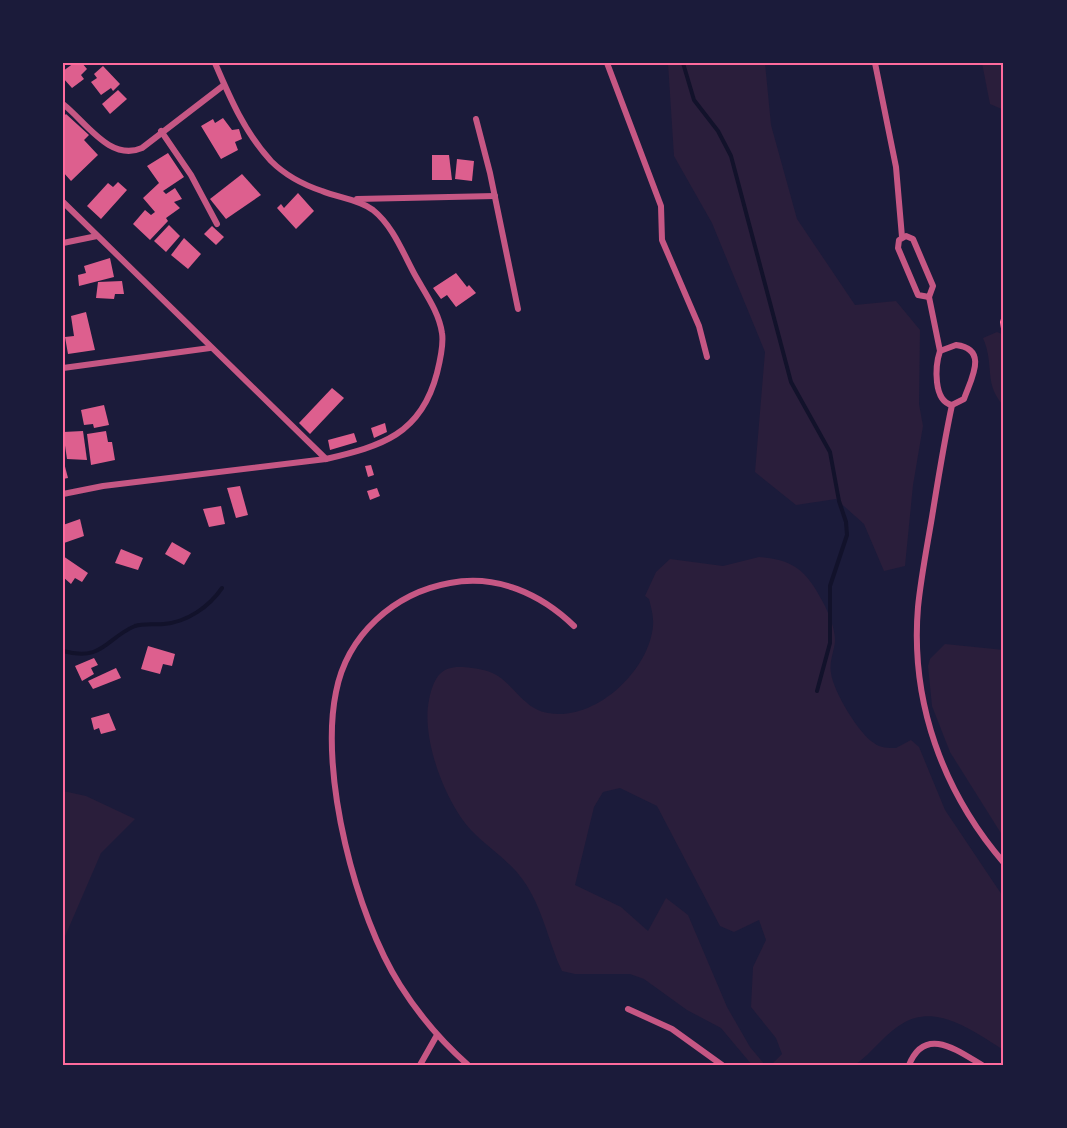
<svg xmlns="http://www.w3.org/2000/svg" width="1067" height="1128" viewBox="0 0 1067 1128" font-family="'Roboto Serif',serif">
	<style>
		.green { fill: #2a1e3b }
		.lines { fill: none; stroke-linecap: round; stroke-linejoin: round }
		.stream { stroke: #12122b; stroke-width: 4 }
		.building { fill: #dd5f8e }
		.path { stroke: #ff6b9d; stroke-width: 2 }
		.minor { stroke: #c65784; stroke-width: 6 }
		.neatline { fill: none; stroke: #ff6b9d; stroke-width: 2 }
	</style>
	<rect width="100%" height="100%" fill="#1b1b3a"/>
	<!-- green -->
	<g class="green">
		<polygon points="668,63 765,63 771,125 797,219 855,305 896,301 920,330 919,404 923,426 913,485 905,566 884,571 864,524 836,499 796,505 755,472 765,352 712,223 674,156"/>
		<polygon points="982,63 1004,63 1004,110 990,104"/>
		<path d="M997,332L1004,335V406C983,384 995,365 983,338Z"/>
		<path d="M759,557C797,559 809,575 825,606C830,617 835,629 835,641C834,652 829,662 831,673C833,691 859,734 874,743C880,748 889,748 896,748L911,740L919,747L945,810L1004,898V1050C975,1033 940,1004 905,1022C886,1032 872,1053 855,1065H771L782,1054L776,1038L751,1007L753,967L766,940L759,920L734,932L720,926L657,806L620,788L603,792L594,807L575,885L621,907L648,931L666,898L688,915L727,1007L750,1047L765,1065H752L721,1028L687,1010L644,979L630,974H575L562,971C548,941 543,908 523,880C509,860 487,847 471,830C445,802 421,738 429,700C435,671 445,664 472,668C481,669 490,671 498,676C516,688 525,709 548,713C595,722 649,671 653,626C654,617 651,607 649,599L645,596L656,572L670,559L723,566Z"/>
		<polygon points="945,644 1004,650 1004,838 950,752 932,706 928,666 930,659"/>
		<polygon points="63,791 86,796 135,819 101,853 63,941"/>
	</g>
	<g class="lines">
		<!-- stream -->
		<g class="stream">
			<polyline points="683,63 694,100 718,131 731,156 791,382 830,452 839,501 846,522 847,535 830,586 830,643 817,691"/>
			<path d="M63,651C103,662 106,638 135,626C144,623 155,625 164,624C187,622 209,607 222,588"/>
		</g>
	</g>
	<!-- building -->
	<g class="building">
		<polygon points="74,63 82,63 87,69 81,75 84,79 72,88 63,78 63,71"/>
		<polygon points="103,66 120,84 113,91 111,88 101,95 91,82 97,78 94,74"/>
		<polygon points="118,90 127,99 110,114 102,104"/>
		<polygon points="66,114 89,135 84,140 98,155 71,181 63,172 63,117"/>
		<polygon points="223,118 232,130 239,129 242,139 235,142 238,150 221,159 201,126 213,119 215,123"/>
		<polygon points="168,153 184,177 163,191 166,194 175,188 182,199 174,202 180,208 166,218 168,221 150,240 133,224 145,210 151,215 155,212 143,198 159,183 147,166"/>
		<polygon points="432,155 449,155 452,180 432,180"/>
		<polygon points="457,159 474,161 472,181 455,179"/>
		<polygon points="242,174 261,195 226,219 210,199"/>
		<polygon points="118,182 127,190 101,219 87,206 108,183 113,187"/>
		<polygon points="298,193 314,211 296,229 277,208 281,204 284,208"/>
		<polygon points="169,225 180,236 166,252 154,241"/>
		<polygon points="212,226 224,237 216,245 204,234"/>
		<polygon points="184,238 201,254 188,269 171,255"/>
		<polygon points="110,258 114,277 79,286 78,275 86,273 84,266"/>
		<polygon points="456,273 467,287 469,285 476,293 456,307 447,295 441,299 433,288"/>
		<polygon points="122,281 124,294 115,294 114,299 96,298 98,282"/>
		<polygon points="86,312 95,350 68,354 65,337 74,336 71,316"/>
		<polygon points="332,388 344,398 310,434 299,423"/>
		<polygon points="104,405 109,425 94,428 93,424 84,425 81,410"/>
		<polygon points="385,423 387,432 374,438 371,428"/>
		<polygon points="83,431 87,460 67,459 63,432"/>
		<polygon points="106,431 108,442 112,442 115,460 91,465 87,434"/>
		<polygon points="354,433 357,442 330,450 328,440"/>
		<polygon points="63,459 68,478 63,479"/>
		<polygon points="371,465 374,475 368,477 365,466"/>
		<polygon points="240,486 248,515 236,518 227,488"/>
		<polygon points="377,488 380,496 370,500 367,491"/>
		<polygon points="221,506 225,524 209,527 203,509"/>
		<polygon points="80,519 84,536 64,543 63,525"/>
		<polygon points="172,542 191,553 184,565 165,554"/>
		<polygon points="121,549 143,558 138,570 115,563"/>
		<polygon points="63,556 88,573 82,582 75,578 71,584 63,577"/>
		<polygon points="148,646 175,654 172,666 163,664 160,674 141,669"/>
		<polygon points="94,658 98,665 91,668 94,674 82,681 75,666"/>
		<polygon points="116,668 121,678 93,689 88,681"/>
		<polygon points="109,713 116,730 101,734 99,728 94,730 91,718"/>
	</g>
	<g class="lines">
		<!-- path -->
		<polyline class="path" points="1004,312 1001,322 1004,341"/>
		<!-- minor -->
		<g class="minor">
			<polyline points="607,63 661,206 662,240 699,326 707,357"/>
			<polyline points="875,63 896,167 902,237"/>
			<path d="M63,104C86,122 110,162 142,148L224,85"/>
			<polyline points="476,119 490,173 518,309"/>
			<polyline points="161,131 191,175 217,224"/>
			<polyline points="357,199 495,196"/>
			<polyline points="63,202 326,459"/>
			<polygon points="906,236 913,239 933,286 929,297 918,295 898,248 899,240"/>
			<polyline points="63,243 97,236"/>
			<polyline points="929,297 940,351"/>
			<path d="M956,345C989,349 971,379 964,399L952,405C933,401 935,366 940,351Z"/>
			<polyline points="63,368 210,348"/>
			<path d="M952,405C944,442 938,480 932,517C927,547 921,577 918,607C910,702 943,792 1004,863"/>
			<path d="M63,494L103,486L326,459C381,446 421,435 437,373C440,361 444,345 442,333C439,312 425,293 415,275C403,253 393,226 373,210C358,199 339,198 322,191C304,185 285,175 271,161C245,133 230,98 215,63"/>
			<polyline points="628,1009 672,1029 722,1065"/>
			<polyline points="420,1065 437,1035"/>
			<path d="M468,1065C442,1042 419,1015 400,985C356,916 319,774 336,692C347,635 394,593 450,583C497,574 541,594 574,626"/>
			<path d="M909,1065C925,1025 958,1051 982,1065"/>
		</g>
	</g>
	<!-- border -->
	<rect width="1067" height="1128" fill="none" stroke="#1b1b3a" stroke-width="129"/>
	<rect x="64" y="64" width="938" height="1000" class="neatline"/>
</svg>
